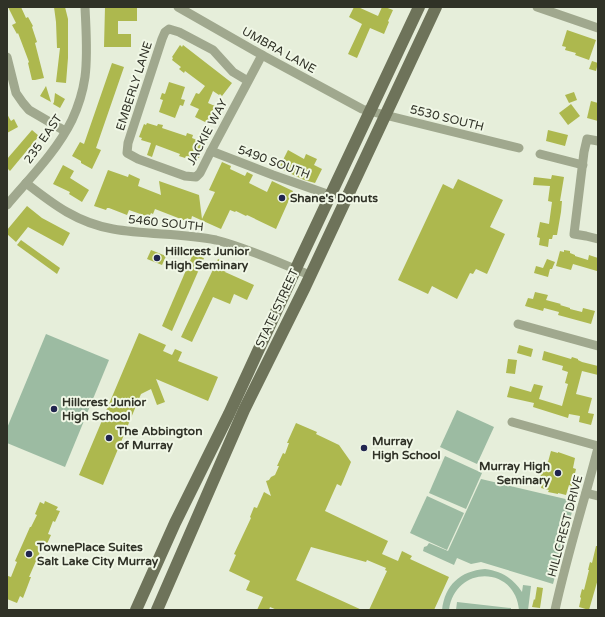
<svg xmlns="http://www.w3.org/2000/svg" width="605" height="617" viewBox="0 0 605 617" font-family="'Varela Round',sans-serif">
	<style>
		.green { fill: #9cbba2 }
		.building { fill: #adb84e }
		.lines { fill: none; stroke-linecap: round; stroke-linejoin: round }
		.street { stroke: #a0a88e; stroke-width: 9 }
		.primary { stroke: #6e735a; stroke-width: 12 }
		.poi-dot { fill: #21254f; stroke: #f0f7e6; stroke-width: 1.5 }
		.labels { text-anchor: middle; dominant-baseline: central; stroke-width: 4; stroke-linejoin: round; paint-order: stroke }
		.street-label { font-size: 12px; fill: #303227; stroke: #f0f7e6 }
		.poi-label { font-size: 12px; font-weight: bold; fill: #303227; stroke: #f0f7e6; text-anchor: start }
	</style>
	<rect width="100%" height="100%" fill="#e6eeda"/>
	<!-- green -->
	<g class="green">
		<polygon points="46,334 109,360 65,467 7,443 7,428"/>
		<polygon points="457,410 494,427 477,464 440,447"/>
		<polygon points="445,456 482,473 466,509 429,493"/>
		<polygon points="481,479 574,501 573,503 573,508 553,584 481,562 471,564 457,558 454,565 423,551 424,547 427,546 429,543 448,551"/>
		<polygon points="427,496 464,513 447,550 410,533"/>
		<path d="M485,569C501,571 513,578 522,592L523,585L531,586L528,610H519C515,565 455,565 449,610H442C445,585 460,571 485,569Z"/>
		<polygon points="457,602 511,608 511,610 456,610"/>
	</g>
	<!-- building -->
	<g class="building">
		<polygon points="8,7 21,7 26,18 28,17 33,26 32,27 37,42 35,43 44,78 35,80 32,80 28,63 29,62 18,33 17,34 12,25 16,23"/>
		<polygon points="54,7 65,7 68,19 68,58 66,83 56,82 60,48 57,48 56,22"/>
		<polygon points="105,7 137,8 137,21 118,21 118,34 131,34 131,47 104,47"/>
		<polygon points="354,7 358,7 378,16 382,7 385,7 393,10 388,21 389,22 384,34 370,28 357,58 348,54 362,24 349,17"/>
		<polygon points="567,30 596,40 589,60 575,55 576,53 565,50 566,47 562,46"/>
		<polygon points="180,45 182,47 183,45 232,83 222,96 220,94 219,95 213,91 208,103 215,106 207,123 195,117 199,109 190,105 196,93 199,94 205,86 185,71 184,73 179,69 181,67 172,60 173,58 172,57"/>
		<polygon points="592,61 598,63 596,71 589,69"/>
		<polygon points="112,63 124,67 96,148 101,150 92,169 81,163 81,161 72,156 80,142 84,144"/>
		<polygon points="169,82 185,87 181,99 185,100 183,106 180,105 175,118 159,112 163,100 160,99 162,93 165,94"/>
		<polygon points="46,86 51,102 40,96"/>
		<polygon points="574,92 577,100 569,103 565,95"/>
		<polygon points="55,93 65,99 60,108 53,104 54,102"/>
		<polygon points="591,101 598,103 598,121 587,118"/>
		<polygon points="571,104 580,116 568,125 559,113"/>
		<polygon points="7,114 11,121 14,119 18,127 7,133"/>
		<polygon points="147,123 157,126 158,124 163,125 162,128 186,136 187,133 193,135 192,138 202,142 201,144 203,144 199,158 197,157 196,159 186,156 185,158 179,156 180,154 156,145 152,157 147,155 151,143 141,140 142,138 139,137 144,124 146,125"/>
		<polygon points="32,130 39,136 10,171 7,168 7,159"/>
		<polygon points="548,130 568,135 565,146 546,141"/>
		<polygon points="288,150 304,159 306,154 317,159 314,165 322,169 315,183 304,180 279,168"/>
		<polygon points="222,162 231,166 230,169 245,176 247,172 253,175 249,183 267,192 272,181 293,191 276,229 247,215 246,216 236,211 235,212 230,210 221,229 192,216 191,220 187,218 186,221 155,209 153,214 151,213 149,217 129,210 127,215 109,208 107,208 106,210 94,206 108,170 128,177 129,174 140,179 138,186 161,195 159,181 199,195 202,219 215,192 209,190"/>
		<polygon points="63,165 74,171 70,178 89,190 82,202 69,194 70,192 53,184"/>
		<polygon points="552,175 564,177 560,201 562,201 561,212 557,235 553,235 552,239 549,239 548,247 539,245 540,238 537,237 540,222 549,224 552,202 548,201 550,186 533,185 534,177 551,179"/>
		<polygon points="458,179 503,200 490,227 505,234 487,274 476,269 473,274 470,273 457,299 432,286 428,294 398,280 443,184 453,189"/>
		<polygon points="27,206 42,218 70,233 63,246 28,227 16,242 7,234 7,230"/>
		<polygon points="21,240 60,268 57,274 17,245"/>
		<polygon points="151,250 166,256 162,265 147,259"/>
		<polygon points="564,250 570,251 570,253 575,255 575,256 588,260 589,255 598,258 598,266 597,271 573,264 571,270 556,266 560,251 564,252"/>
		<polygon points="193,254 204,258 172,331 162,326"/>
		<polygon points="218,259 228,264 225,272 254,285 247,300 234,294 230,304 213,297 192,342 181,337"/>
		<polygon points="547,259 555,262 552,269 550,269 548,277 534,273 536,266 543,268"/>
		<polygon points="535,292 548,295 546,300 561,304 560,305 570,308 570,309 582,312 583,308 595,311 591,324 558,315 559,312 544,308 543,311 525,306 528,298 533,299"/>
		<polygon points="139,333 166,345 163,351 172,355 175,349 182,352 178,361 218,377 208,401 156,379 165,402 157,405 151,389 141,394 103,485 79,475"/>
		<polygon points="519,345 533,349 531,357 517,353"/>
		<polygon points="544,351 571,359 572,357 578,359 578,360 582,362 598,366 598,375 582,371 576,394 592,398 588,413 594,414 591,425 579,422 580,416 569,414 568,418 533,407 534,403 507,397 510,386 531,392 534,384 543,386 539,399 562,406 568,384 565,383 568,372 562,370 563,366 542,360"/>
		<polygon points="508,359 517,360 515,374 506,373"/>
		<polygon points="296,423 317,432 316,434 339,445 351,462 341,486 337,484 325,511 388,541 382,554 398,561 402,551 412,556 410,559 449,577 434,610 369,610 387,571 385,570 386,568 367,560 366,562 311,547 296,580 362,610 277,610 270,607 269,610 257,610 263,597 246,590 250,581 229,571 236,555 234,554 251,518 250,517 254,507 257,508 264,492 271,496 266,481 269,480 271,477 275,475 279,466 277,466 283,453 285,454 289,443 287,443"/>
		<polygon points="551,451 558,453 558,452 575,458 573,468 576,469 572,486 569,485 566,495 558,493 558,494 548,492 549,490 541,488 544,478 540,477 543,469 545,461 548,462"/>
		<polygon points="45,501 58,507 56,510 60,511 55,522 53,521 48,534 51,535 46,546 43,545 29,577 31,577 23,598 20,596 17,603 7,599 7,580 8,576 11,577 17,562 15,561 30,527 31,527 37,515 35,514 40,502 44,504"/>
		<polygon points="596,546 598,546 598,579 589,610 579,607 581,598 580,597 582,589 584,590 589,570 588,570 590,562 592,563"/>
		<polygon points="537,587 543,588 540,608 532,607 534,599 535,600"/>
	</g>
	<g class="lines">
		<!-- street -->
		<g class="street">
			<polyline points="178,7 262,55 362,109 385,115 519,148"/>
			<polyline points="537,7 598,28"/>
			<polyline points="7,57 16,93 23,103 29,110 65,131"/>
			<polyline points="248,81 233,72 213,50 179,32 169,29 165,32 162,39 128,143 127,153 138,159 185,176 196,177 200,173 211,151 262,55"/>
			<polyline points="598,141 587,139 584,152 574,234 586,236 598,239"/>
			<polyline points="211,151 273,175 330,195"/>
			<polyline points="540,154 583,165"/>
			<path d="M26,183C54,205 78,223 113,229C147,235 183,233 216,240C248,248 279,263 310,275"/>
			<path d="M7,205C29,179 57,151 72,120C78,107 83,91 85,77C88,54 86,30 85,7"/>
			<polyline points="518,324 598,346"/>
			<polyline points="512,422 598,446"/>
			<polyline points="586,493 598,496"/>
			<path d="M555,610C567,555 584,502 598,448"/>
		</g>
		<!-- primary -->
		<g class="primary">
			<polyline points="136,610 175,523 229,414 299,262 419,7"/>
			<polyline points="157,610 244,410 305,287 436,7"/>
		</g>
	</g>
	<!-- markers -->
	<g class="poi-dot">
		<circle cx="282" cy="198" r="4"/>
		<circle cx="157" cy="258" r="4"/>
		<circle cx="54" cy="409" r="4"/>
		<circle cx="109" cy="438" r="4"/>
		<circle cx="364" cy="448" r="4"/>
		<circle cx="558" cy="473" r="4"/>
		<circle cx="29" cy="554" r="4"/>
	</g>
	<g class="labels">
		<!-- street labels -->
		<g class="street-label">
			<text transform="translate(279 50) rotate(29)">UMBRA LANE</text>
			<text transform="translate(134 86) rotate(-72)">EMBERLY LANE</text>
			<text transform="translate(447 118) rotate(14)">5530 SOUTH</text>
			<text transform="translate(207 132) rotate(-62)">JACKIE WAY</text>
			<text transform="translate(43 139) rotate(-55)">235 EAST</text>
			<text transform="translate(274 162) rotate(20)">5490 SOUTH</text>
			<text transform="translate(166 223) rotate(6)">5460 SOUTH</text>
			<text transform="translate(277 308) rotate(-65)">STATE STREET</text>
			<text transform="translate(565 526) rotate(-75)">HILLCREST DRIVE</text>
		</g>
		<!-- poi labels -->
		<g class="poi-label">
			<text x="290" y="198">Shane's Donuts</text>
			<text x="165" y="251">Hillcrest Junior<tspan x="165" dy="14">High Seminary</tspan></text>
			<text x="62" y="402">Hillcrest Junior<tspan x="62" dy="14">High School</tspan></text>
			<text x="117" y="431">The Abbington<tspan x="117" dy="14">of Murray</tspan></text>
			<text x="372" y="441">Murray<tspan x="372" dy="14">High School</tspan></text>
			<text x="550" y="466" text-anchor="end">Murray High<tspan x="550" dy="14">Seminary</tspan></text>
			<text x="37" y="547">TownePlace Suites<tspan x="37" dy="14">Salt Lake City Murray</tspan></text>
		</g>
	</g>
	<!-- border -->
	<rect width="605" height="617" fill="none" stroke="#303227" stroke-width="16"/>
</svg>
